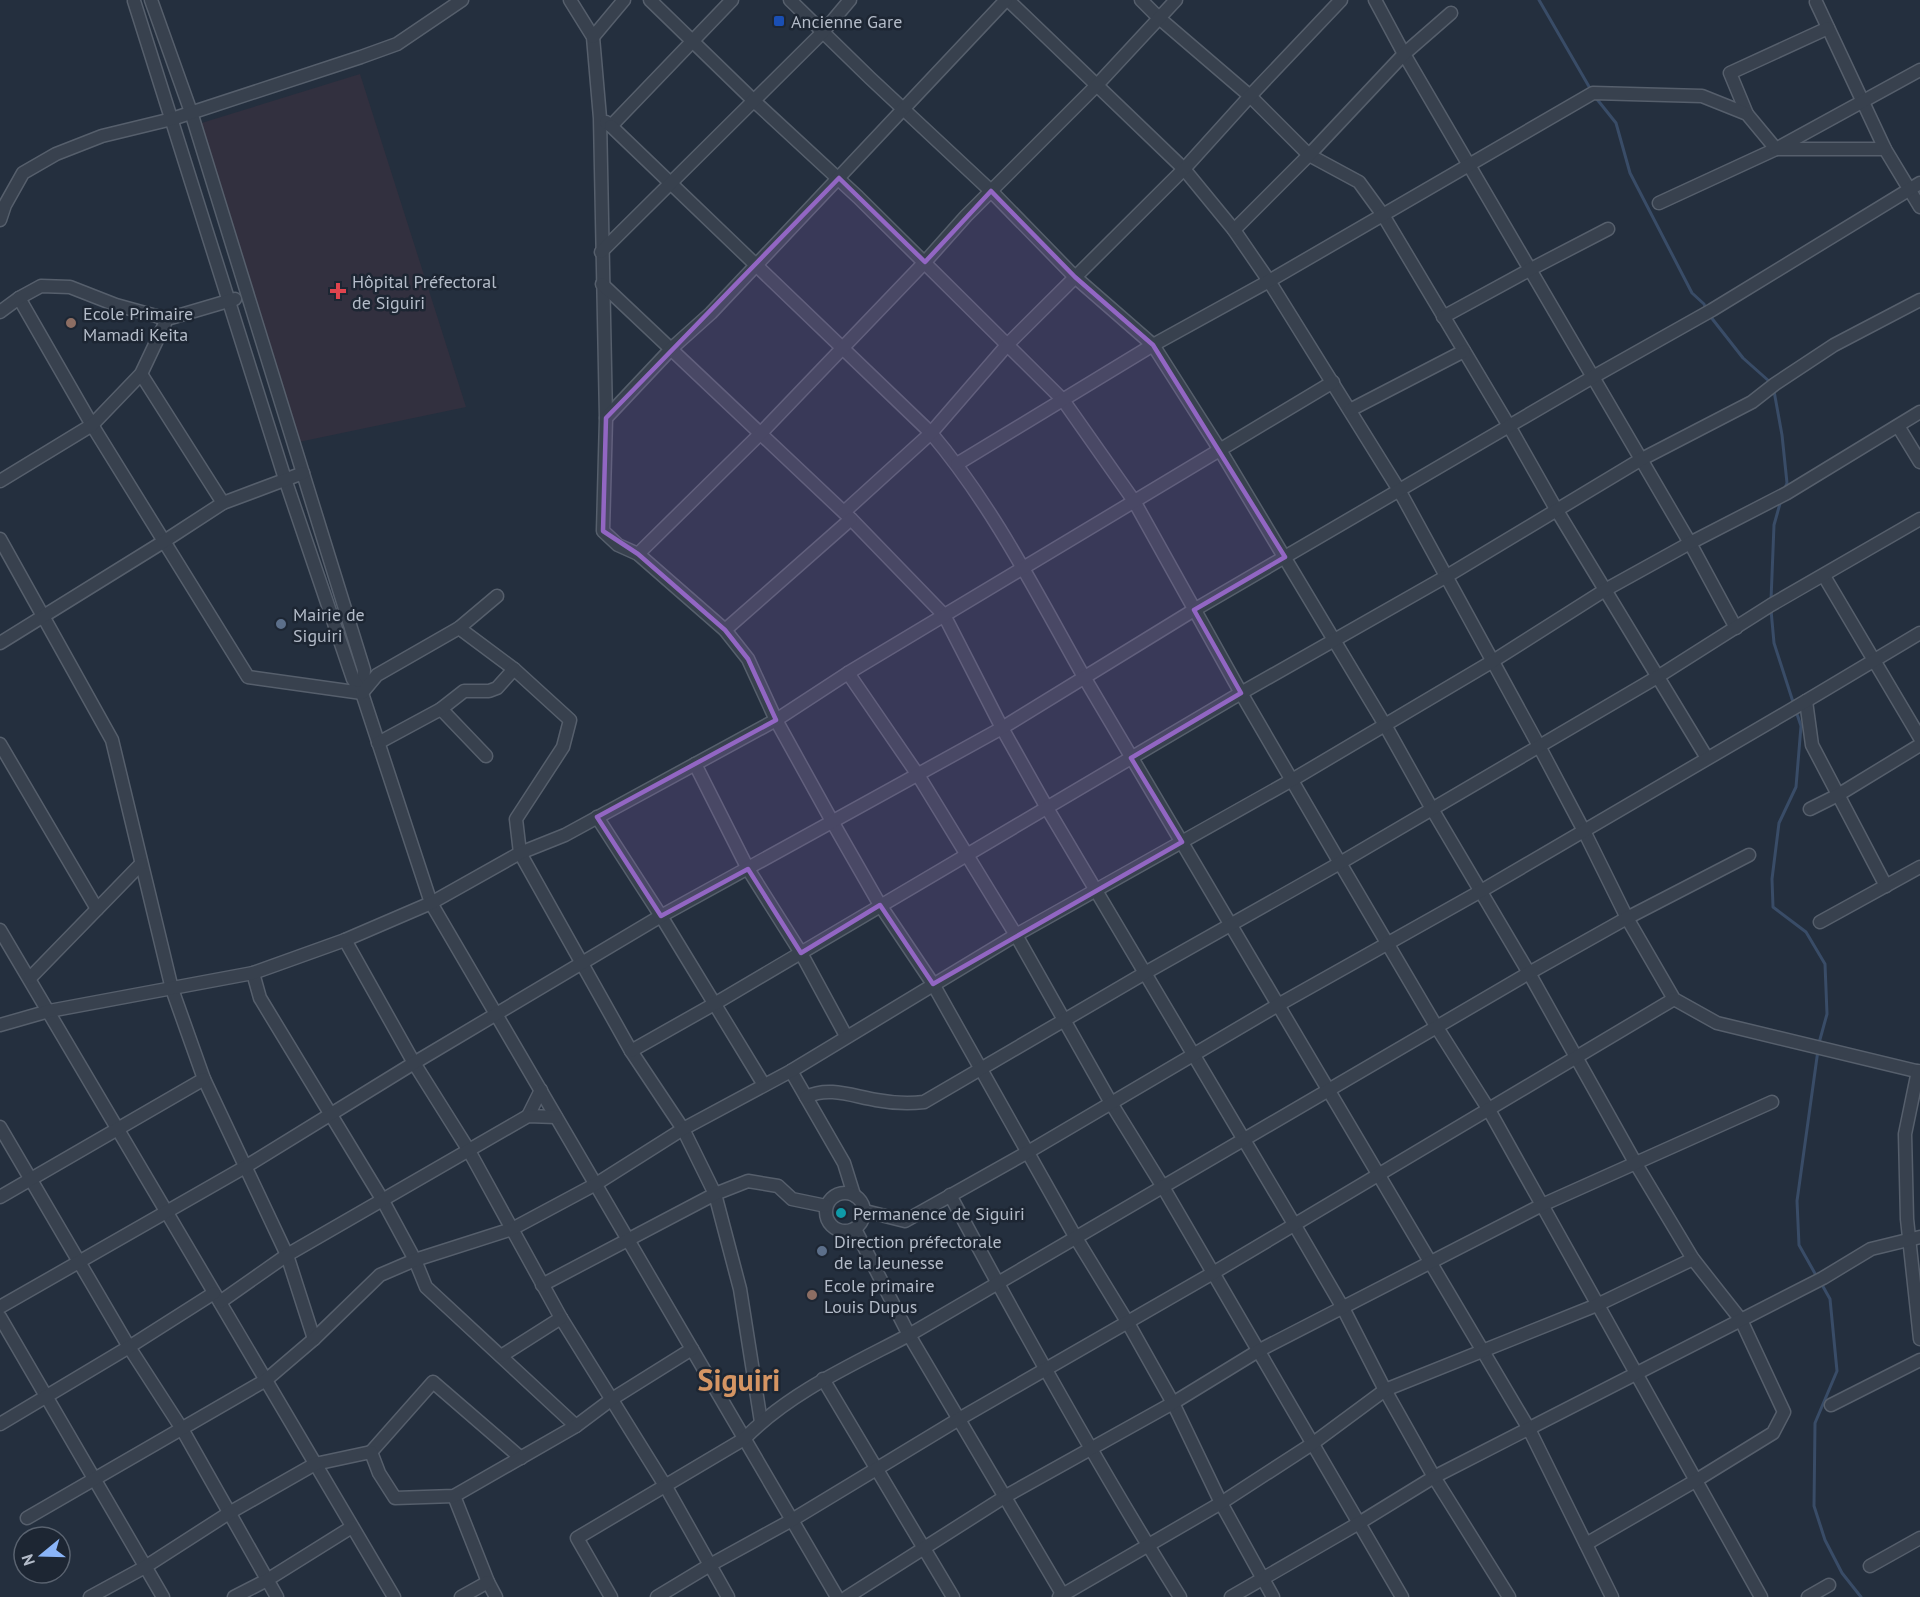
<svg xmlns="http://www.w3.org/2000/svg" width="1920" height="1597" viewBox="0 0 1920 1597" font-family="'PT Sans',sans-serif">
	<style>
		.medical { fill: #32303f }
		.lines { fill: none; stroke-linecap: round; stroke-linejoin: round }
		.stream { stroke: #394c67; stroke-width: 3 }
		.minor-casing { stroke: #565f6c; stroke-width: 15 }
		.minor { stroke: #38414e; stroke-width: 12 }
		.marked { fill: #9266c3; fill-opacity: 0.2; stroke: #9266c3; stroke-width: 4.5; stroke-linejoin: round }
		.transit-dot { fill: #1a4fb4; stroke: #1d2633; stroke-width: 2 }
		.health-dot { fill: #e0444e; stroke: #1d2633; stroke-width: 2 }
		.education-dot { fill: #8d6e63; stroke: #1d2633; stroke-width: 2 }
		.service-dot { fill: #5c6f8a; stroke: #1d2633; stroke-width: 2 }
		.culture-dot { fill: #0f9aa8; stroke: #1d2633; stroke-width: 2 }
		.labels { text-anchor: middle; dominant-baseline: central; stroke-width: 5; stroke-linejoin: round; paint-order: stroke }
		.poi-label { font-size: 18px; fill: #b4bcc9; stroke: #1d2633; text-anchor: start }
		.town-label { font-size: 30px; font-weight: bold; fill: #d59563; stroke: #1d2633 }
	</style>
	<rect width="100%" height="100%" fill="#242f3e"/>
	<!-- medical -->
	<polygon class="medical" points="360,74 466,407 294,443 195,125"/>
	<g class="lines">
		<!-- stream -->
		<g class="stream">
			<polyline points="1539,0 1591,90"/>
			<polyline points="1596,98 1616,123 1630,173 1692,293 1704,304 1707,311"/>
			<polyline points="1710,316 1743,358 1770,382"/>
			<polyline points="1774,391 1782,435 1787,483 1785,488"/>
			<polyline points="1771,600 1774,525 1781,500"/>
			<polyline points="1771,610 1774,643 1794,705"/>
			<polyline points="1796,711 1801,726 1796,787 1779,823 1772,879 1773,907 1806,932 1825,964 1827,1014 1819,1043"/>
			<polyline points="1817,1277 1799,1245 1797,1201 1818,1050"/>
			<polyline points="1821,1283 1830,1299 1837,1371 1815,1423 1814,1506 1825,1540 1842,1573 1861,1597"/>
		</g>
		<defs>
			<g id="minor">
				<polyline points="151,0 191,112 364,670 362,693"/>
				<polyline points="570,0 593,37 600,118 606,418 603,531 618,545 638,554 725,630 748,659 776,720 833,823 880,905 933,984 1076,1238 1128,1323 1173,1403 1221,1503 1273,1597"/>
				<polyline points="650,0 753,100 858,197 1063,400 1134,501 1241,693 1340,863 1436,1026 1489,1110 1761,1597"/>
				<polyline points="790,0 870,78 991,191 1075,277 1153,345 1220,450 1385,725 1432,809 1529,973 1636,1164 1693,1259 1741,1320 1784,1412 1773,1433 1695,1481 1586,1544"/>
				<polyline points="1008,0 1184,169 1234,230 1269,281 1399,490 1539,746 1584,831 1627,918 1674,999 1717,1023 1920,1072"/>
				<polyline points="1141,0 1159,18 1250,96 1309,155 1359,182 1383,215 1509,426 1556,509 1707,758"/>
				<polyline points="1375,0 1404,54 1690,543 1736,628"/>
				<polyline points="134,1 285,479 353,679 362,693 431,903 837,1597"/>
				<polyline points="1816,2 1885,149 1920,207"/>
				<polyline points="593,37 624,0"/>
				<polyline points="1747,114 1730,73 1828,28"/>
				<polyline points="606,122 611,126 732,0"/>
				<path d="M611,126L931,433C993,506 1037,594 1084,677L1529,1429L1612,1597"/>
				<polyline points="1659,203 1776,149 1920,70"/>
				<polyline points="0,220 5,205 23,173 56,154 102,136 172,119 361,57 397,44 462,0"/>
				<polyline points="1234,230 1309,155 1404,54 1451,13"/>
				<polyline points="601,252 823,32 850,0"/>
				<polyline points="602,284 851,519 944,615 1002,728 1047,808 1294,1224 1343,1308 1385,1390 1434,1477 1509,1597"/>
				<polyline points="19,298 92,425 248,677 362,693"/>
				<polyline points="0,312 19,298 41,286 70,287 116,305 167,319"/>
				<polyline points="1443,317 1531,269 1608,229"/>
				<polyline points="141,374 223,503"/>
				<polyline points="1350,410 1464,351"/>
				<polyline points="606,418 672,348 711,313 1006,0"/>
				<polyline points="1898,426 1920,462"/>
				<polyline points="957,464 1153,345 1269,281 1593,93 1702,96 1747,114 1776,149 1885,149"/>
				<polyline points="0,481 92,425 141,374 167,319 235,299"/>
				<polyline points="844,512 931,433 1008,344 1184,169 1250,96 1341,0"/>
				<polyline points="0,539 112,740 172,989 204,1079 287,1255 314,1339"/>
				<polyline points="638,554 760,434 925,262 966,216 1097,85 1176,0"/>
				<polyline points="1824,576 1920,738"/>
				<polyline points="459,628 514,669 570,720 563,747 516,819 520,853 631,1051 683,1129 715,1194 740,1289 761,1422"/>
				<polyline points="725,630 851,519"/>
				<polyline points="0,643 163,542 223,503 303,473"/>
				<polyline points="848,673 918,775 1016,935 1111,1103 1163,1187 1402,1597"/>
				<polyline points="362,693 377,675 459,628 497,596"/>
				<polyline points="1806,701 1812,745 1886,886"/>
				<polyline points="441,709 486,756"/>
				<polyline points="378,743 441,709 464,691 489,691 497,688 514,669"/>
				<polyline points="0,744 97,909"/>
				<polyline points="695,764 748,869 801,953 846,1036"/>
				<polyline points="1810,809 1838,795 1920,745"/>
				<polyline points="597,817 661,916 764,1085"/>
				<polyline points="1820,922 1920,867"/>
				<polyline points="0,930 394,1597"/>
				<polyline points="345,940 414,1063 468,1149 561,1318 666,1487 728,1597"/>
				<polyline points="253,973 260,998 382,1199 415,1260 426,1287 576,1426"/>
				<polyline points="30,978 141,864"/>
				<polyline points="0,1025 49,1011 253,973 345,940 431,903 520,853 565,835 776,720 848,673 1333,382"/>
				<polyline points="631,1051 716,1003 1241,693 1447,576 1640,460 1752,402 1775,384 1834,345 1920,300"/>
				<polyline points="791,1071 844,1163 854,1195"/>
				<polyline points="1918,1071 1905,1134 1907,1219 1920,1339"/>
				<path d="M806,1097C829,1086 852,1096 876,1100C892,1103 908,1104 924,1102L1145,973L1340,863L1659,676L1771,605L1920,519"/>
				<polyline points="528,1116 541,1090"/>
				<polyline points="0,1127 129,1347 182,1429 277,1597"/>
				<circle cx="845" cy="1212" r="19"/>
				<path d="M950,1195C1023,1331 1098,1466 1180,1597"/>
				<polyline points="0,1197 204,1079"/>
				<polyline points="865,1211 905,1221 1028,1152 1278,1005 1481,891 1806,701 1920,633"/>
				<polyline points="855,1229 909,1335 1064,1597"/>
				<polyline points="542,1285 715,1194 748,1181 778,1186 792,1199 826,1206"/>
				<polyline points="220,1302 287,1255 528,1116 556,1117"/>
				<polyline points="0,1307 245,1167 414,1063 661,916 1002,728 1194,610 1593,377 1712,310 1920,183"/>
				<polyline points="0,1317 163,1597"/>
				<polyline points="501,1356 561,1318"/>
				<polyline points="823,1379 953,1597"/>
				<polyline points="1831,1405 1920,1360"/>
				<polyline points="0,1424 129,1347 214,1293"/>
				<polyline points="371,1452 433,1382 521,1458"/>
				<polyline points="454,1496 488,1582 496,1597"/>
				<polyline points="27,1518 266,1380 314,1339 380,1275 415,1260 512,1229 596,1184 683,1129 791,1071 1016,935 1292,780 1493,661 1605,590 1690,543 1787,493 1920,412"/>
				<polyline points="1870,1566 1920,1538"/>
				<polyline points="90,1597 145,1567 229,1513 315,1464 371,1452 379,1473 395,1498 454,1496 576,1426 612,1399 692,1349"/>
				<polyline points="234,1597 267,1580 352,1527"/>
				<polyline points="461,1597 488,1582"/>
				<path d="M611,1597L577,1538L744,1439C790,1392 852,1365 909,1335L1529,973L1627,918L1749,855"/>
				<polyline points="657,1597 710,1565 792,1520 959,1419 1213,1273 1674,999"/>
				<polyline points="847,1597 1006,1496 1173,1403 1258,1351 1542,1205 1772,1102"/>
				<polyline points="1059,1597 1221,1503 1312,1444 1385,1390 1597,1305 1693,1259"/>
				<polyline points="1231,1597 1359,1523 1434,1477 1823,1278 1871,1249 1920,1237"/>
				<polyline points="1808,1597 1829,1585"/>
			</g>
		</defs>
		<!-- minor casing -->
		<use href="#minor" class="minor-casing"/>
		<!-- minor -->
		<use href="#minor" class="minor"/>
	</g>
	<!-- marked area -->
	<path class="marked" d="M839,178L925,262L991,191L1075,277L1153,345L1285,557L1194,610L1241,693L1131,758L1182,842L933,984L880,905L801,953L748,869L661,916L597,817L776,720L748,659L725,630L638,554L603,531L606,418Z"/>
	<!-- markers -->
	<rect class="transit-dot" x="773" y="15" width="12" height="12" rx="3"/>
	<path class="health-dot" d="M335 282h6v6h6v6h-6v6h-6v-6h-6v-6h6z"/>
	<g class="education-dot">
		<circle cx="71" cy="323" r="6"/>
		<circle cx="812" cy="1295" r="6"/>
	</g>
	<g class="service-dot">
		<circle cx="281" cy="624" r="6"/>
		<circle cx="822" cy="1251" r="6"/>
	</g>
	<circle class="culture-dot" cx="841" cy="1213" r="6"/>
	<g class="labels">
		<!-- poi labels -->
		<g class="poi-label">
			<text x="791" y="21">Ancienne Gare</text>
			<text x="352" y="281">Hôpital Préfectoral<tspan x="352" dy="21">de Siguiri</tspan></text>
			<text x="83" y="313">Ecole Primaire<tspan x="83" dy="21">Mamadi Keita</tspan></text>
			<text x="293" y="614">Mairie de<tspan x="293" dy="21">Siguiri</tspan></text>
			<text x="853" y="1213">Permanence de Siguiri</text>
			<text x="834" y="1241">Direction préfectorale<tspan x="834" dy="21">de la Jeunesse</tspan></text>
			<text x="824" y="1285">Ecole primaire<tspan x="824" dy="21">Louis Dupus</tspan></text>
		</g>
		<!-- town labels -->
		<g class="town-label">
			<text x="739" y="1379">Siguiri</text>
		</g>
	</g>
	<!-- north arrow -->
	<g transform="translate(42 1555) rotate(251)"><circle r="28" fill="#1d2633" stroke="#59626f" stroke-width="1.5"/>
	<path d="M0-4.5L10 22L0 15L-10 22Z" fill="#8ab4f8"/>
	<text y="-9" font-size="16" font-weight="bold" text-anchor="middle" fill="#b4bcc9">N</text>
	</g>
</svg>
